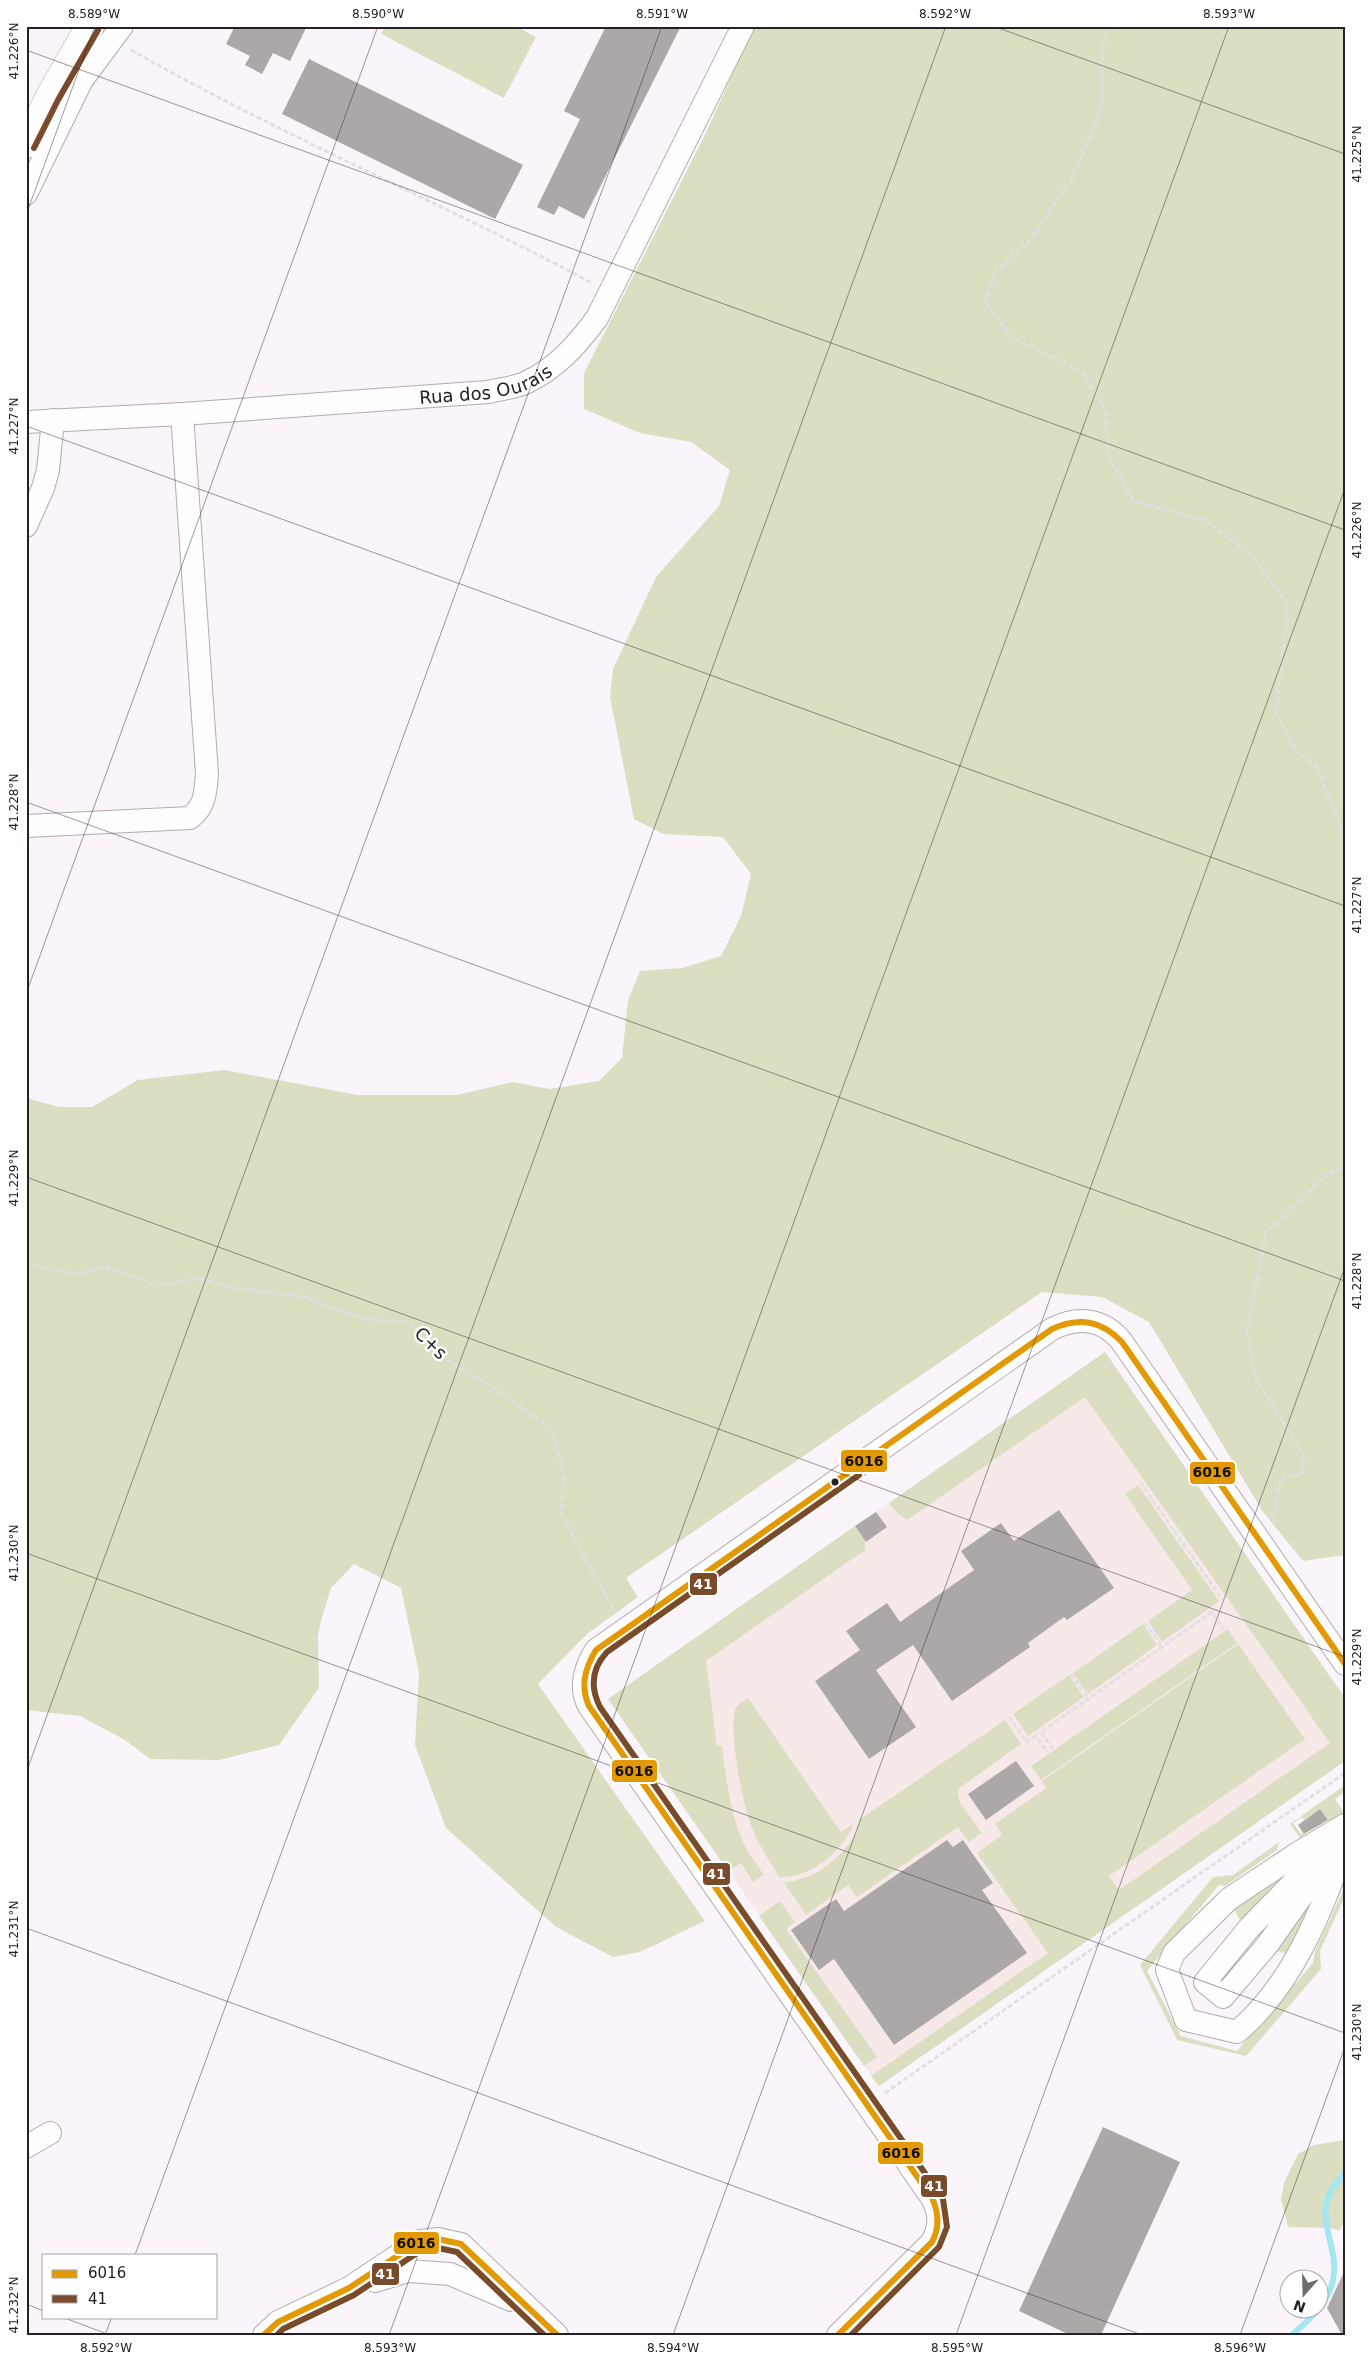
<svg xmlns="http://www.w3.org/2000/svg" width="1371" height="2361" viewBox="0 0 1371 2361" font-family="'DejaVu Sans',sans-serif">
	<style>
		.education { fill: #f8e9e9 }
		.green { fill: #dcdec2 }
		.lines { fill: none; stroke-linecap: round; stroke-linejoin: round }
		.stream { stroke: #a2e7f1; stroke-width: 6 }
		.building { fill: #ada8a8 }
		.minor-casing { stroke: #b1abb0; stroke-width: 24 }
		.major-casing { stroke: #b1abb0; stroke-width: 29 }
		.path { stroke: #e2dfe2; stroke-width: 3; stroke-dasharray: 5 2.5; stroke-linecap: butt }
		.minor { stroke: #fefefe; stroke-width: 22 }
		.major { stroke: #fefefe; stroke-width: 28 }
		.bus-1-casing { stroke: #fff; stroke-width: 10 }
		.bus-2-casing { stroke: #fff; stroke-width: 10 }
		.bus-1 { stroke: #e29904; stroke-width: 6 }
		.bus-2 { stroke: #7a4b2a; stroke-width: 6 }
		.ticks { fill: none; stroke: #252025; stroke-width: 1; stroke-opacity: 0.45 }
		.bus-dot { fill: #252025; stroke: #fff; stroke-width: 2 }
		.labels { text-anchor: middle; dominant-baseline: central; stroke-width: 5; stroke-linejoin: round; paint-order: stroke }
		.street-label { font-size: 18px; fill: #252025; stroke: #fff }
		.line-badge { stroke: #fff; stroke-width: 2 }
		.badge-label { font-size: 14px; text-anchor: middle; font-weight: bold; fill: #fff }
		.pale-badge-label { font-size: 14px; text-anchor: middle; font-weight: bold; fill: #111 }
		.neatline { fill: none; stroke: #252025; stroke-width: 2 }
		.ticks-label { font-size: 12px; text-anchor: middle; fill: #252025 }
	</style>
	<rect width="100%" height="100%" fill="#fbf5fb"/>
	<!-- education -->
	<polygon class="education" points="1105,1352 1345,1698 1345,1761 879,2086 608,1699"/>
	<!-- green -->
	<g class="green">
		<polygon points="385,26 516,26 536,37 504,98 381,34"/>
		<polygon points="754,26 1345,26 1345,1555 1303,1561 1263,1512 1149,1322 1102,1297 1042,1292 626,1578 638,1597 587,1634 538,1684 705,1921 640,1952 613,1957 556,1927 446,1828 415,1745 419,1673 401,1588 354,1564 331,1588 321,1621 318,1635 319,1688 279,1745 219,1760 150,1759 125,1740 80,1716 26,1710 26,1098 59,1107 92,1107 138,1080 224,1070 358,1095 457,1095 512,1082 550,1089 599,1081 622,1058 628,1000 640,971 682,968 721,956 741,916 751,874 723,837 663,834 634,819 610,697 613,669 656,577 719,506 730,470 691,442 640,433 584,409 584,373 704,137"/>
		<polygon points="1105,1352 1345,1698 1345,1761 879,2086 871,2076 1048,1953 977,1853 1002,1835 995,1824 1046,1788 1042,1781 1238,1644 1305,1739 1109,1876 1119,1890 1330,1743 1085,1397 907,1520 896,1512 889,1503"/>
		<polygon points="1138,1485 1219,1601 1162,1642 1148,1621 1192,1590 1125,1494"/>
		<path d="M855,1526L865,1541V1550L706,1661L717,1746H722C726,1778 730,1812 743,1842C748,1853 757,1864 764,1875L753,1882L741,1863L728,1871L608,1699Z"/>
		<polygon points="1143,1624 1157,1645 1088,1694 1073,1673"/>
		<polygon points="1228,1629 1237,1643 1041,1780 1031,1766"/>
		<polygon points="1069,1675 1084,1697 1028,1736 1013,1714"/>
		<path d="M748,1698L841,1832L853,1824C851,1832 846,1838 841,1845C824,1865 807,1875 780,1878C770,1862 759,1846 752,1828C743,1808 727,1726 736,1708C739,1703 744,1701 748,1698Z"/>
		<path d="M1005,1720L1021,1744L958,1789L959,1801L982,1833L969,1842L958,1827L857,1897L848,1885L806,1915L784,1883C811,1878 828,1869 846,1847C854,1838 858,1832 859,1820Z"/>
		<polygon points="1345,1785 1345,1792 1335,1799 1345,1814 1331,1824 1320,1809 1304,1820 1302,1817 1293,1823 1301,1834 1303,1833 1309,1840 1304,1843 1290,1824"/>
		<polygon points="1279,1842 1277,1850 1225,1886 1219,1885 1147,1971 1181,2036 1237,2051 1313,1963 1315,1951 1345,1886 1345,1896 1320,1951 1321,1969 1246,2056 1177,2040 1140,1965 1213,1877 1233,1875"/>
		<polygon points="1298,1861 1303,1866 1240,1920 1232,1905"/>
		<polygon points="1320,1877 1291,1955 1277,1951 1319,1879"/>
		<polygon points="780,1901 795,1922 786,1929 877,2057 864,2066 759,1916"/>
		<polygon points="1345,2140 1345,2220 1339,2231 1331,2228 1288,2227 1281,2199 1284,2183 1298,2154 1314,2145"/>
	</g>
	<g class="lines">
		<!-- stream -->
		<path class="stream" d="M1292,2335C1309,2320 1328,2304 1333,2280C1341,2240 1304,2211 1345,2174"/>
	</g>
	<!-- building -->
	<g class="building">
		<polygon points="235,26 307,26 290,61 273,53 262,74 245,65 250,56 226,44"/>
		<polygon points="606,26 681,26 584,219 559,206 554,215 537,207 580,119 564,111"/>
		<polygon points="309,59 523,165 495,219 282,114"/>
		<polygon points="1059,1510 1114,1588 1067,1620 1064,1617 1028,1643 1030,1647 952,1701 913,1645 876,1670 916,1727 869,1759 815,1681 860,1650 846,1631 887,1603 900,1622 974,1570 961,1551 1001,1523 1014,1541"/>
		<polygon points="876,1512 887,1527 866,1542 855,1526"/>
		<polygon points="1016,1761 1034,1786 986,1820 968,1794"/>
		<polygon points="1320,1809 1328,1820 1304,1834 1298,1825"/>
		<polygon points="947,1840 953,1847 963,1840 993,1883 982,1890 1027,1953 894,2045 834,1959 819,1970 791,1930 836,1899 844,1911"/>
		<polygon points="1103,2127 1180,2162 1101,2335 1070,2335 1019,2311"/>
		<polygon points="1345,2270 1345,2335 1342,2335 1327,2308"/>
	</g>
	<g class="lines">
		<defs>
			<g id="minor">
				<polyline points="82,80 122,26"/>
				<polyline points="26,194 82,80 67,67"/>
				<path id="s1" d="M26,422L182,414L488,392C500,389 514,388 525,383C556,369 577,345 597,318L743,26"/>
				<polyline points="26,526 43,488 48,470 53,420"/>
				<path d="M26,826L190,818C206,805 205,793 207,774L182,414"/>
				<path d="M1345,1825L1298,1853L1229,1899L1174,1953L1167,1970L1186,2020L1237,2032C1293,1985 1320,1913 1345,1846"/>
				<polyline points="1335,1840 1249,1928 1205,1982 1223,1997 1268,1944 1336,1847"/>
				<polyline points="26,2147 50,2133"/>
				<polyline points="375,2281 408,2271 450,2274 511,2300"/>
				<polyline points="264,2335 278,2322 349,2288 420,2241 438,2239 461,2244 557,2335"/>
				<path d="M838,2335L932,2242C941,2227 940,2213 932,2198L589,1706C579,1688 585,1667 596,1650L1052,1329C1078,1316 1103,1318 1122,1342L1345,1664"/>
			</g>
			<polyline id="major" points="26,144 50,96 90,26"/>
		</defs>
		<!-- minor casing -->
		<use href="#minor" class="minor-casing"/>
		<!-- major casing -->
		<use href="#major" class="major-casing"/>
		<!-- path -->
		<g class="path">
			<polyline points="1108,26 1103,47 1101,110 1073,176 1031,239 997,270 985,303 1012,337 1082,372 1104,406 1109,458 1134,501 1204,520 1251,554 1288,605 1276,714 1297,752 1317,766 1345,840"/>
			<path d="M131,50C281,135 440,202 592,283"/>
			<polyline points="26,1262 33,1266 78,1274 108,1267 158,1286 197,1278 243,1290 305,1297 362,1319 409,1322 439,1355 500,1392 553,1430 564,1476 561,1513 615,1612"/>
			<polyline points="1140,1482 1222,1599"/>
			<polyline points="1273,1522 1281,1478 1303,1474 1304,1456 1254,1375 1247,1331 1266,1233 1322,1178 1345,1165"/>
			<polyline points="1145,1623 1162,1647"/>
			<polyline points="1071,1674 1089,1699"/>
			<polyline points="1009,1717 1027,1742 1036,1736 1047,1752"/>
			<polyline points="1053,1749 1041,1732 1212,1612 1223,1629"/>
			<polyline points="885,2093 1345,1773"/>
		</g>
		<!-- minor -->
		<use href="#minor" class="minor"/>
		<!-- major -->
		<use href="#major" class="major"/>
		<defs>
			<g id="bus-1">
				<polyline points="264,2335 278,2322 349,2288 420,2241 438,2239 461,2244 557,2335"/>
				<path d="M838,2335L932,2242C940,2227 939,2213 932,2198L589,1706C580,1686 585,1668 596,1650L1052,1329C1079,1317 1101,1320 1122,1342L1345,1664"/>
			</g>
			<g id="bus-2">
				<polyline points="34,148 58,100 98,30"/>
				<polyline points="277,2335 283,2329 354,2295 423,2249 438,2248 457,2252 544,2335"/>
				<path d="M851,2335L939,2247L947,2227L943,2199L600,1707C590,1687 592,1668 607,1652L859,1475"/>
			</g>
		</defs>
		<!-- bus-1 casing -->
		<use href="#bus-1" class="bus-1-casing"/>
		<!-- bus-2 casing -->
		<use href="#bus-2" class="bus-2-casing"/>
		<!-- bus-1 -->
		<use href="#bus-1" class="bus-1"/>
		<!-- bus-2 -->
		<use href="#bus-2" class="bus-2"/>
	</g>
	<!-- ticks -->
	<path class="ticks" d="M993,26L1345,154M26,50L1345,530M26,215L95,26M26,426L1345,906M26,802L1345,1281M26,994L378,26M26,1177L1345,1657M26,1553L1345,2033M26,1773L662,26M26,1928L1142,2335M135,2255L946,26M26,2304L44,2311M62,2317L110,2335M105,2335L112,2317M389,2335L1229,26M673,2335L1345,488M956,2335L1345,1267M1240,2335L1345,2047"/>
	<!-- markers -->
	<circle class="bus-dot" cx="835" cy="1482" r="4.5"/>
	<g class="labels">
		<!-- street labels -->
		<g class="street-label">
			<text stroke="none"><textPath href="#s1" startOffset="462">Rua dos Ourais</textPath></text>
			<text transform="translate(431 1343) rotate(44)">C+s</text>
		</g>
	</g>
	<g class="line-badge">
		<rect x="840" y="1449" width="48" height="24" rx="5" fill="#e29904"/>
		<rect x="1189" y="1461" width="47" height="24" rx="5" fill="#e29904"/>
		<rect x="689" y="1572" width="29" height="24" rx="5" fill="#7a4b2a"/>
		<rect x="611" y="1759" width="47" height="24" rx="5" fill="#e29904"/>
		<rect x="702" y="1862" width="29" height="24" rx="5" fill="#7a4b2a"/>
		<rect x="877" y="2141" width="47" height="24" rx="5" fill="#e29904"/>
		<rect x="920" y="2174" width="28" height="24" rx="5" fill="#7a4b2a"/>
		<rect x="393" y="2231" width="47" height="24" rx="5" fill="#e29904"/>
		<rect x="371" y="2262" width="29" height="24" rx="5" fill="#7a4b2a"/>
	</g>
	<g class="badge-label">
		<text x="703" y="1589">41</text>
		<text x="716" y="1879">41</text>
		<text x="934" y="2191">41</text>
		<text x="385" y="2279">41</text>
	</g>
	<g class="pale-badge-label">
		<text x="864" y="1466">6016</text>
		<text x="1212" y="1477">6016</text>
		<text x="634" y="1776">6016</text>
		<text x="901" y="2158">6016</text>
		<text x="416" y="2248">6016</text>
	</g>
	<!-- border -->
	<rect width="1371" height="2361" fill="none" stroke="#ffffff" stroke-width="55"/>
	<!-- legend -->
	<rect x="42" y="2254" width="175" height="65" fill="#ffffff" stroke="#a8a6a8"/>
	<rect x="52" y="2270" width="25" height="8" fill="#e29904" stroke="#a8a6a8"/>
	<text x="88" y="2278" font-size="15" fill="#252025">6016</text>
	<rect x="52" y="2295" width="25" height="8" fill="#7a4b2a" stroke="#a8a6a8"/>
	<text x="88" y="2304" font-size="15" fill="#252025">41</text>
	<!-- north arrow -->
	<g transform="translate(1304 2294) rotate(200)"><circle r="24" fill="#ffffff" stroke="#a8a6a8"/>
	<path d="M0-4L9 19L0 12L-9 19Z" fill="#706b70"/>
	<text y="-8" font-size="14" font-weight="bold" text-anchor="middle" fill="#252025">N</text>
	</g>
	<rect x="28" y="28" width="1316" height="2306" class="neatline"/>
	<g class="ticks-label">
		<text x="94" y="18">8.589°W</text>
		<text x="378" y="18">8.590°W</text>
		<text x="662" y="18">8.591°W</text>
		<text x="945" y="18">8.592°W</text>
		<text x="1229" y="18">8.593°W</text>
		<text transform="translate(14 51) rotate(-90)" y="4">41.226°N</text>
		<text transform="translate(1357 154) rotate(-90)" y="4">41.225°N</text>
		<text transform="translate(14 426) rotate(-90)" y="4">41.227°N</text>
		<text transform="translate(1357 530) rotate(-90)" y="4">41.226°N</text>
		<text transform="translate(14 802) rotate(-90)" y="4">41.228°N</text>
		<text transform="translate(1357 905) rotate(-90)" y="4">41.227°N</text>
		<text transform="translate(14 1178) rotate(-90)" y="4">41.229°N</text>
		<text transform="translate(1357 1281) rotate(-90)" y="4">41.228°N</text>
		<text transform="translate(14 1553) rotate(-90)" y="4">41.230°N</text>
		<text transform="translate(1357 1657) rotate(-90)" y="4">41.229°N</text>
		<text transform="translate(14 1929) rotate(-90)" y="4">41.231°N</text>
		<text transform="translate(1357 2032) rotate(-90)" y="4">41.230°N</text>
		<text transform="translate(14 2305) rotate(-90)" y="4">41.232°N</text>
		<text x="106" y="2352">8.592°W</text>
		<text x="390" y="2352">8.593°W</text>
		<text x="673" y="2352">8.594°W</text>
		<text x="957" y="2352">8.595°W</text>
		<text x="1240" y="2352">8.596°W</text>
	</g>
</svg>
